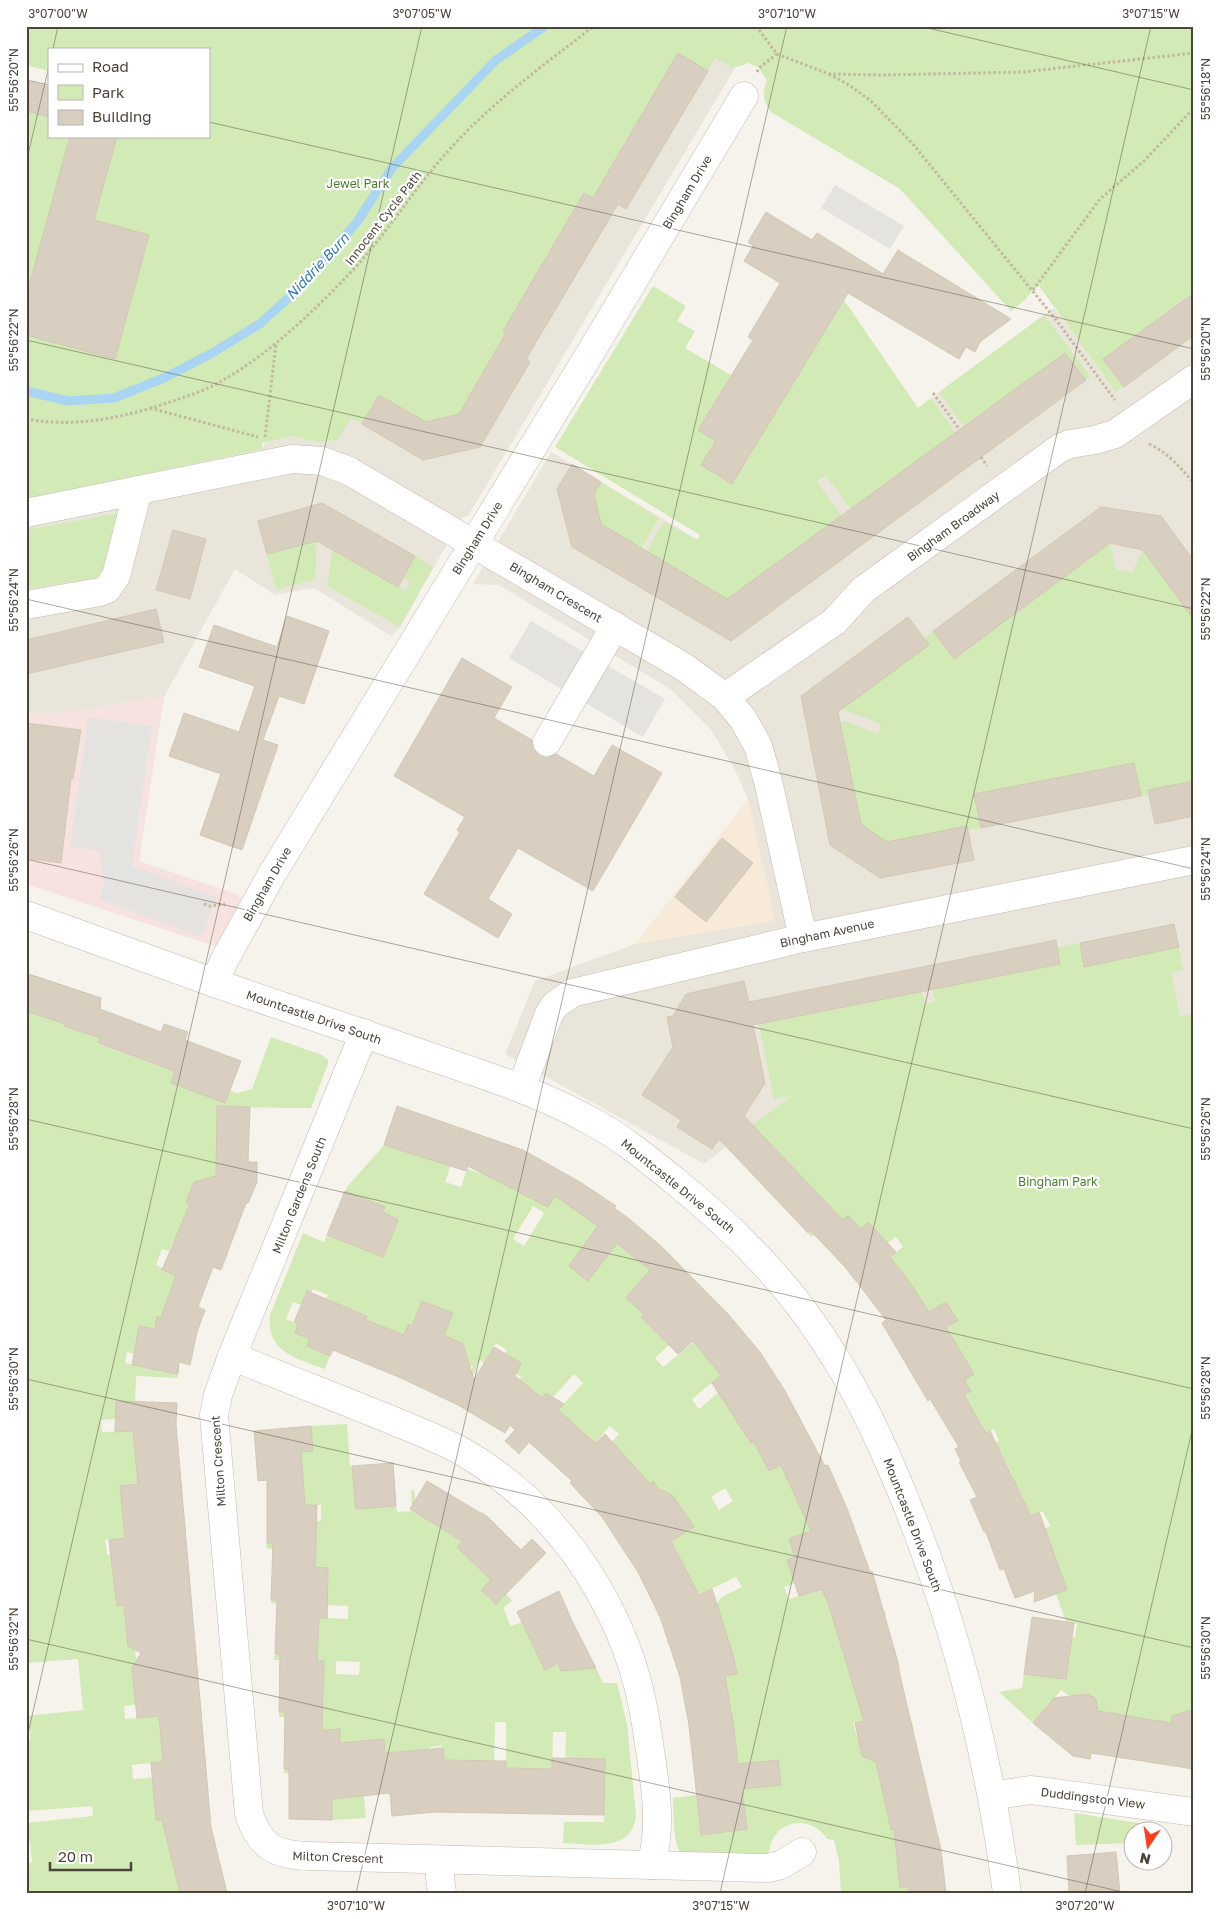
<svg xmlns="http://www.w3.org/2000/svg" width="1220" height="1919" viewBox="0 0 1220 1919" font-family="'Golos Text',sans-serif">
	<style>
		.residential { fill: #eae5da }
		.commercial { fill: #f7ead8 }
		.medical { fill: #f6e3e0 }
		.green { fill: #d2eab5; fill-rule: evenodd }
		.parking { fill: #e5e3e0 }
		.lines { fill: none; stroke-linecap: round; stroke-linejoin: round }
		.stream { stroke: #a9d4f2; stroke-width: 9 }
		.building { fill: #d8cfc1; stroke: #d3c7b4 }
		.minor-casing { stroke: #c2bbae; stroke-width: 29 }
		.path { stroke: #c4b79f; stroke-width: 3; stroke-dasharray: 2.5 2.5; stroke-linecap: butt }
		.minor { stroke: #fff; stroke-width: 28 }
		.ticks { fill: none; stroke: #4b4439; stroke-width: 1; stroke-opacity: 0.45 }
		.labels { text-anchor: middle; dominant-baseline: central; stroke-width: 4.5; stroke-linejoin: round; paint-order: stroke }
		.park-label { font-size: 12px; fill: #4a7f2a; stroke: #fff }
		.street-label { font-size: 12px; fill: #4b4439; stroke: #fff }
		.water-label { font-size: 14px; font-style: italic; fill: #2e7ab2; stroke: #fff }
		.neatline { fill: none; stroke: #4b4439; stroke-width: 2 }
		.ticks-label { font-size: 12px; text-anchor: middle; fill: #4b4439 }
	</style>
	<rect width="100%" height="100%" fill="#f6f3ec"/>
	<!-- residential -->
	<g class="residential">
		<polygon points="661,26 735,68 468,516 462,518 400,627 391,636 314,588 275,595 235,569 164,697 43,716 26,712 26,499 263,449 266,442 292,436 316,442 338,440 375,376"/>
		<polygon points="1194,235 1194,1014 793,1095 704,1164 505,1054 535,981 635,944 775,920 748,799 735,770 712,731 670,689 499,585 473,584 551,452 722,554 1044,315 1054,308 1068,327"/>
	</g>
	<!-- commercial -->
	<polygon class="commercial" points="748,799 775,920 635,944"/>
	<!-- medical -->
	<polygon class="medical" points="164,697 139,861 234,893 245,899 217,947 26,884 26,712 43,716"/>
	<!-- green -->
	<g class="green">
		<path d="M26,26H1194V292L1103,359L1123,387L1116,392L1039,286L1033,290L1025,300L1011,311L900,189L771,112C763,101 762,93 767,80L759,68L749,63L733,68L715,58L708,71L678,53L597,191L614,211L584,193L503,331L533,349L526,360L459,414L425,422L379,395L362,424L351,418L338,440L316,442L292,436L262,443L263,449L26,499V81L49,87V136H209V49H49V71L26,65Z"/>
		<polygon points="653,286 686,306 677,321 695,331 685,348 731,375 698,429 716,441 702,465 731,483 844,300 918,408 931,398 956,433 872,537 826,476 817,482 842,516 727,599 654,556 629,581 664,521 697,540 700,535 555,447"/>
		<polygon points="1044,315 1091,377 1086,380 1065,353 964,427 939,392"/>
		<polygon points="601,482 659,518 624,577 619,574 636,545 601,524 594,494"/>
		<polygon points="119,513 102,577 26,589 26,530"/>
		<polygon points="317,541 315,579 276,590 267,554"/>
		<polygon points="1110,543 1116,570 1132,572 1143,550 1159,573 1187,552 1194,594 1182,603 1194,620 1194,781 1149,790 1150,794 1141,796 1133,763 974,794 981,828 968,830 967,826 887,842 861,824 841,722 845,721 878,734 881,724 842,709 933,631 954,659"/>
		<polygon points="332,549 405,591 410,582 403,578 415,556 433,567 400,627 327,586"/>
		<polygon points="1079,943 1085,967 1179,947 1183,970 1171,972 1180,1016 1194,1014 1194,1714 1182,1716 1172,1715 1171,1723 1165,1722 1159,1764 1145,1762 1151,1720 1109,1713 1097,1718 1096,1699 1089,1694 1083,1694 1077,1702 1061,1690 1033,1723 999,1692 1022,1688 1024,1673 1066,1679 1072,1637 1075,1637 1077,1624 1066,1622 1056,1594 1067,1590 1047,1536 995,1555 994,1553 1006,1548 1005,1547 1050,1526 1043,1511 1031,1516 1022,1497 990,1512 975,1493 1012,1474 996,1443 999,1441 994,1429 959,1447 957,1444 984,1428 964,1395 971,1391 966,1383 941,1397 939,1394 974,1374 966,1360 940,1331 958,1321 946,1302 929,1312 900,1301 882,1315 878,1309 884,1261 903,1247 896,1237 849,1272 868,1222 861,1229 838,1225 832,1218 811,1237 808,1233 833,1209 758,1131 733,1154 725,1146 791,1096 774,1099 759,1024 872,1002 867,978 890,974 894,997 922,992 925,1004 935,1002 933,989 1060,964 1057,948"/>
		<polygon points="45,1008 68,1016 64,1026 74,1029 104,1025 98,1044 237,1093 252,1089 271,1037 322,1055 328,1060 328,1064 311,1108 217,1107 216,1174 257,1175 186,1202 190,1204 181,1228 188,1247 173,1241 169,1251 162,1249 156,1265 163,1268 162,1271 176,1276 198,1324 158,1317 155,1329 134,1354 127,1352 125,1363 178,1374 178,1378 136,1376 135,1402 116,1419 101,1420 102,1432 166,1431 144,1537 105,1540 107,1555 144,1551 148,1592 116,1595 117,1606 191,1599 128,1646 135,1650 137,1664 157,1702 124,1706 125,1719 201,1712 202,1718 159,1722 163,1762 132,1765 133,1779 206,1773 165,1777 188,1818 212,1833 168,1844 180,1893 29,1893 28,1879 26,1878 26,1863 32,1862 30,1841 26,1841 26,1823 93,1816 92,1806 28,1811 26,1741 30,1740 29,1721 26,1721 26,1716 83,1710 78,1659 26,1663 26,1011 42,1016"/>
		<path d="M494,1141L555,1196L599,1226L604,1259L617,1243L659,1278L672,1286L641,1317L662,1338L670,1344L655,1358L663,1367L694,1342L720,1373L754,1345L756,1347L692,1399L699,1409L727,1385L726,1405L738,1422L767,1445L758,1450L769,1471L815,1447L816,1529L789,1539L795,1557L787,1560L791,1571L805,1580L784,1587L789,1599L825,1588L824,1593L828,1606L831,1605L837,1625L884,1610L886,1615L839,1641L852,1681L899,1666L900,1670L866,1720L853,1723L857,1737L912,1722L914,1730L859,1743L862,1756L876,1762L882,1789L925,1779L927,1786L891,1794L893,1803L885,1805L891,1830L898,1829L901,1842L937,1834L940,1840L921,1845L900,1887H908L909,1893H841L839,1861L834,1840L827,1839C816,1820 787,1816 774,1837C770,1843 770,1850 767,1856L681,1853C672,1842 674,1812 673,1798L696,1795L701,1835L747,1829L742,1789L780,1785L777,1760L738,1764L734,1724L689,1729L688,1721L732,1713L725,1676L737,1674L733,1653L678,1671L677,1668L731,1651L707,1615L722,1597L742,1587L736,1577L659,1614L697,1592L675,1548L636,1567L634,1565L693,1526L673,1496L659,1489L653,1481L632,1495L630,1494L601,1516L599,1514L641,1474L632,1464L622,1472L605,1449L619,1434L610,1426L565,1474L590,1439L558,1410L583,1383L574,1374L548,1403L534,1394L535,1391L519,1381L521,1377L499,1363L507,1350L496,1343L484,1363L480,1360L459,1406L456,1404L473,1367L460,1361L465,1350L463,1344L409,1324L404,1335L373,1323L357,1360L350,1358L367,1315L326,1299L328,1295L313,1289L311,1293L306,1292L304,1297L308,1299L307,1303L302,1301L301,1305L293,1302L286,1319L298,1324L295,1333L310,1339L307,1346L330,1356L325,1369C297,1358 266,1353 270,1315L303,1233L324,1242L327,1235L383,1257L398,1220L382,1214L384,1207L345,1191L347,1187L384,1145L451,1164L445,1182L461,1187L467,1169L483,1174ZM533,1206L544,1213L524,1246L513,1239ZM725,1488L733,1501L719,1510L711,1497Z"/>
		<path d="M347,1424L350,1466H352L356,1509L396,1506L397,1512L412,1511L411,1490H414L415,1499L417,1497L471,1523L482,1512L487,1516L457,1547L491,1580L482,1590L496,1604L506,1594L512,1601L503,1608L511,1626L522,1622L545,1669L558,1663L561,1671L596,1668L603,1683H617L627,1724L636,1815C632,1853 591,1844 563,1843L564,1822H604L605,1759H589L588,1770L565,1769L566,1732H553L551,1814H546L547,1769L506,1768V1722H495L493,1813H487L488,1761L448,1760L444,1767L442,1746L429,1747L435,1812L431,1813L427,1773L405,1751L394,1752L391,1757L388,1777L384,1739L362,1773L366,1818L332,1820V1779L284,1773V1769L340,1749V1729H303V1720H285L284,1717H279V1712H323L324,1672L279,1671L280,1660H274L275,1654L317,1656L319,1618L285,1604L271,1603V1600L314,1601V1591H328V1568L315,1567L310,1553L272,1552V1549L266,1548L267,1543H308L309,1521H321V1505L267,1504L268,1480L303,1477L301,1452L313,1451L311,1426ZM328,1605L348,1606V1619L328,1618ZM336,1661L360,1662L359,1675L336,1674Z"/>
		<polygon points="1074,1813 1158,1826 1157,1831 1132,1832 1132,1843 1076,1845"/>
	</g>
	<!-- parking -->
	<g class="parking">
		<polygon points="835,185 904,226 890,249 821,208"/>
		<polygon points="531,621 665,699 643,737 509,658"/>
		<polygon points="88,717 152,726 132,866 216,897 202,937 99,899 104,885 100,851 70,847"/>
	</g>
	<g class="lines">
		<!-- stream -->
		<polyline class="stream" points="26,391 68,401 114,398 166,377 214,352 261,323 299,288 357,222 392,168 496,60 545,26"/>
	</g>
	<!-- building -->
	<g class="building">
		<polygon points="678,53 708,71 626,209 618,204 526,359 530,362 480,447 423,460 362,424 379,395 426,422 459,414 506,333 503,331 584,193 593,198"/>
		<polygon points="26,81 49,87 49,117 26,111"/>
		<polygon points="70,136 117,136 94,220 149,235 115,359 26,335 26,297"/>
		<polygon points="766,212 812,240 817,233 883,274 898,250 1011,319 980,342 975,352 966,347 959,359 848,293 732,484 701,465 716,441 698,430 753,340 748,337 780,283 744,261 753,246 748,242"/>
		<polygon points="1194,293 1194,335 1124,387 1103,359"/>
		<polygon points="1065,353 1086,380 731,641 572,547 557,489 572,464 601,482 594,494 601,524 727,599"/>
		<polygon points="322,503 415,556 398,587 317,541 267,554 258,521"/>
		<polygon points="1101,507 1161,516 1194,561 1194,620 1143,550 1110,543 954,659 933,631"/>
		<polygon points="173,530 206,539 190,599 156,590"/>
		<polygon points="156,609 164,642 26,674 26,640"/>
		<polygon points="287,616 329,631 304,704 279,696 263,740 278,745 242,850 200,835 221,774 169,756 184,713 239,732 255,686 199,667 214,625 277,647"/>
		<polygon points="908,617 929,645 838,712 861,824 887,842 967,826 974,860 880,878 830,845 801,696"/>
		<polygon points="462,658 512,687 494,718 532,740 533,749 540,756 547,758 556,754 594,776 612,745 662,773 593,891 518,848 488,899 512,914 498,938 424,894 460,832 457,830 465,817 394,776"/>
		<polygon points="26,723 81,730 73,779 71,779 61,863 26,858"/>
		<polygon points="1134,763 1141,796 981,828 974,794"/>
		<polygon points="1194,781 1194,816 1155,824 1148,790"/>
		<polygon points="722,838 753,863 706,922 675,897"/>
		<polygon points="1174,924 1179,947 1084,967 1080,943"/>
		<polygon points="1056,940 1060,964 753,1025 765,1083 744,1116 843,1220 848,1215 861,1229 868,1222 896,1252 890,1257 908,1280 929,1312 946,1302 958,1321 946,1327 974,1374 964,1380 971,1391 964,1395 986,1433 990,1431 1031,1516 1039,1512 1067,1590 1034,1602 1035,1591 1015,1598 1004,1569 1000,1570 986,1532 984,1532 970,1500 977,1497 959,1462 961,1461 955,1449 959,1447 930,1399 928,1401 882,1323 886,1320 860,1286 844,1266 810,1230 808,1233 719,1139 712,1149 677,1127 681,1120 642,1095 673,1047 667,1017 673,1016 686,994 744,981 749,1002"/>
		<polygon points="26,973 101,998 100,1009 161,1032 164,1024 188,1032 185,1040 241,1061 225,1103 171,1083 175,1071 98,1043 100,1038 64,1026 65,1024 26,1011"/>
		<polygon points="217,1106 250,1107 248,1162 257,1162 257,1182 248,1203 246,1203 221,1270 213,1267 198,1307 205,1310 197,1332 190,1365 179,1362 178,1374 132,1365 139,1326 155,1329 157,1317 161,1317 176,1276 162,1270 190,1204 186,1202 194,1182 216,1176"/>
		<polygon points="397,1106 523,1150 580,1182 616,1206 614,1208 627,1217 662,1247 728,1314 760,1352 785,1391 825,1466 828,1465 848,1511 870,1572 872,1571 899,1666 898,1667 941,1850 946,1893 909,1893 908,1887 900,1887 894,1829 891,1830 876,1762 862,1756 855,1723 864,1721 829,1606 822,1589 799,1596 787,1560 795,1557 789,1539 811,1531 781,1465 769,1471 754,1442 751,1443 712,1383 721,1375 693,1341 678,1354 641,1317 644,1314 626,1298 650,1270 617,1243 588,1281 569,1266 598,1226 555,1196 548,1207 468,1166 466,1171 384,1145"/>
		<polygon points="345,1191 385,1207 383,1212 398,1220 383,1257 327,1235"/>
		<polygon points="307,1291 367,1316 366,1320 404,1335 409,1324 412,1326 422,1301 453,1313 444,1335 463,1344 474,1380 494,1347 521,1363 515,1376 542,1398 546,1393 564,1404 558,1410 595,1443 605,1434 650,1484 653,1481 658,1488 673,1496 694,1527 671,1541 699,1595 712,1589 734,1658 737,1674 725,1676 734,1728 738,1764 778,1760 781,1785 742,1789 747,1829 701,1835 689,1725 680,1677 660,1617 638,1572 602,1517 570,1483 572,1481 529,1442 519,1454 505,1441 515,1430 510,1425 505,1433 458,1405 401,1378 333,1350 330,1356 307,1346 310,1339 295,1333 298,1324 294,1322"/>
		<polygon points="116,1401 177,1403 176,1424 211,1827 227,1893 180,1893 162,1820 156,1820 151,1763 163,1762 159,1716 137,1718 132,1668 141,1653 128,1646 124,1605 117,1606 109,1540 125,1538 120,1486 138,1484 133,1431 115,1432"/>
		<polygon points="311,1426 313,1451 301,1452 305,1505 317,1505 315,1567 328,1568 327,1618 319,1618 317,1661 324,1661 322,1730 340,1729 340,1743 384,1739 385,1753 443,1748 444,1760 506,1761 506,1768 552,1769 552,1758 605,1759 604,1815 434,1812 392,1816 390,1793 332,1799 332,1820 289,1819 289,1769 284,1769 285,1712 279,1712 280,1655 275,1654 277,1600 271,1600 273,1543 267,1543 267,1480 258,1481 254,1431"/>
		<polygon points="393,1463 396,1506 356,1509 352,1466"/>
		<polygon points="427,1481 489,1518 521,1550 532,1539 546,1553 496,1604 481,1590 491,1580 457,1547 462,1541 410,1509"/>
		<polygon points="559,1591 572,1621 596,1668 561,1671 558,1663 545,1670 517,1612"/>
		<polygon points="1032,1617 1074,1623 1066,1679 1024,1674"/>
		<polygon points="1089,1694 1096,1699 1098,1711 1171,1723 1172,1716 1194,1709 1194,1769 1091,1753 1090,1759 1073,1756 1033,1723 1054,1698"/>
		<polygon points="1116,1852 1120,1893 1069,1893 1067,1856"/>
	</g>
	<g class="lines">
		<defs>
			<g id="minor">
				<polyline points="26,513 292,459 322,461 349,471 684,667 725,697 743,719 758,746 768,781 803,938"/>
				<polyline points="26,605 100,592 107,589 116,576 138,490"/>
				<polyline points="725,697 835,621 863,590 1060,448 1070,444 1095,440 1115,434 1194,379"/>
				<polyline points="547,742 615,626"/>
				<path d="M26,915C88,937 150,960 212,982C274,1004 337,1024 399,1046C465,1069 535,1089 596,1124C625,1140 650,1161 676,1182C733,1228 785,1279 825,1342C857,1390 879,1437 901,1490C954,1618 989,1755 1007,1893"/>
				<polyline points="214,983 226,957 272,874 592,350 744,96"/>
				<path d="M364,1033L232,1356L218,1395L214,1415L249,1814C260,1847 275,1855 309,1856L768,1868L781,1865L802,1852"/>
				<polyline points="521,1089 549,1014 555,1005 572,993 803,938 1194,860"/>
				<path d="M232,1356C282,1377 333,1396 384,1417C410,1428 438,1438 463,1452C563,1510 631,1616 647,1730C653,1774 664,1821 651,1865"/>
				<polyline points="992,1796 1030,1790 1047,1792 1194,1812"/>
				<polyline points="438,1860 442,1893"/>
			</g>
		</defs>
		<!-- minor casing -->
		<use href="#minor" class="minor-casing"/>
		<!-- path -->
		<g class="path">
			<polyline points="756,26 777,54 829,74 883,75 1023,72 1194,53"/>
			<polyline points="757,72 759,68 777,54"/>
			<polyline points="829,74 849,85 871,101 912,143 1057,321 1115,400"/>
			<polyline points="1033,290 1100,199 1145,160 1194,108"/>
			<polyline points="933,393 960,430"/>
			<polyline points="150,408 258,437"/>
			<path d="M26,419C75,428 121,418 167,403C185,397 204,391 220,382C268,355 313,312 350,273C387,234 414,188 450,149C492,102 544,65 594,26"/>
			<polyline points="265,437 276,344"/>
			<path d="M1149,444C1168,453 1180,467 1194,483"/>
			<polyline points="981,457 987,466"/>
			<polyline points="204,904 210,906 225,904"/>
		</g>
		<!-- minor -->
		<use href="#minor" class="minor"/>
	</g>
	<!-- ticks -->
	<path class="ticks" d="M919,26L1194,90M53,49L58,26M26,80L49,85M209,122L1194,349M26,163L49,66M26,340L1194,609M26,599L1194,869M26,859L1194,1129M26,1119L1194,1389M26,1379L1194,1648M26,1639L1127,1893M26,1742L422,26M356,1893L787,26M720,1893L1151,26M1085,1893L1194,1422"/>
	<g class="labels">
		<!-- park labels -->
		<g class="park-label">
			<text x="358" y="183">Jewel Park</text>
			<text x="1058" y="1181">Bingham Park</text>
		</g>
		<!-- street labels -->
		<g class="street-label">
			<text transform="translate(687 192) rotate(-59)">Bingham Drive</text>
			<text transform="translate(383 218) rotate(-52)">Innocent Cycle Path</text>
			<text transform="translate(953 526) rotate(-36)">Bingham Broadway</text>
			<text transform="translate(477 538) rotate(-58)">Bingham Drive</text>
			<text transform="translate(556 592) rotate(31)">Bingham Crescent</text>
			<text transform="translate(267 884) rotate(-60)">Bingham Drive</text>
			<text transform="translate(827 933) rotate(-12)">Bingham Avenue</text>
			<text transform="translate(314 1017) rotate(19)">Mountcastle Drive South</text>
			<text transform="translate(678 1186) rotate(39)">Mountcastle Drive South</text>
			<text transform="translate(299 1195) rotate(-68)">Milton Gardens South</text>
			<text transform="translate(218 1461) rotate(-94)">Milton Crescent</text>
			<text transform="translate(913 1525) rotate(69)">Mountcastle Drive South</text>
			<text transform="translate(1093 1798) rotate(7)">Duddingston View</text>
			<text transform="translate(338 1857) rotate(2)">Milton Crescent</text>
		</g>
		<!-- water labels -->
		<g class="water-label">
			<text transform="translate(317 266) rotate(-47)">Niddrie Burn</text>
		</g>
	</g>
	<!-- border -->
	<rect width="1220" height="1919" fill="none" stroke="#ffffff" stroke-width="55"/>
	<!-- legend -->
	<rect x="48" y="48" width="162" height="90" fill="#ffffff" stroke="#b7b4b0"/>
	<rect x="58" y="64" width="25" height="8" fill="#ffffff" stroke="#b7b4b0"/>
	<text x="92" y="72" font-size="15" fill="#4b4439">Road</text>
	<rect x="58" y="85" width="25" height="15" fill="#d2eab5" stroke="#b7b4b0"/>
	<text x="92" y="98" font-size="15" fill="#4b4439">Park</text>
	<rect x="58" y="110" width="25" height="15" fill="#d8cfc1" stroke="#b7b4b0"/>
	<text x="92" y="122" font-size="15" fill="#4b4439">Building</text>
	<!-- north arrow -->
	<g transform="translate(1148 1846) rotate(193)"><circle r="24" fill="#ffffff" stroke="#b7b4b0"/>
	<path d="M0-4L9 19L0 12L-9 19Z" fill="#fc3f1d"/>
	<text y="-8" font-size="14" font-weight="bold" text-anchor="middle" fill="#4b4439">N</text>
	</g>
	<!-- scale -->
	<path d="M50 1862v8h81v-8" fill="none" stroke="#4b4439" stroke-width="2.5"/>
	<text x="58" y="1862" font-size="15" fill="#4b4439" stroke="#ffffff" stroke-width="4" paint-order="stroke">20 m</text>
	<rect x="28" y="28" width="1164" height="1864" class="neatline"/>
	<g class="ticks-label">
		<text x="58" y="18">3°07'00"W</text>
		<text x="422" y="18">3°07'05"W</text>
		<text x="787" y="18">3°07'10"W</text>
		<text x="1151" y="18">3°07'15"W</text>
		<text transform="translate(14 80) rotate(-90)" y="4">55°56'20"N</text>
		<text transform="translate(1206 89) rotate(-90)" y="4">55°56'18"N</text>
		<text transform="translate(14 340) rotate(-90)" y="4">55°56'22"N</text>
		<text transform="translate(1206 349) rotate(-90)" y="4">55°56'20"N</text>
		<text transform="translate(14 600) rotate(-90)" y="4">55°56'24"N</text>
		<text transform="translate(1206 609) rotate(-90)" y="4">55°56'22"N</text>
		<text transform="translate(14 860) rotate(-90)" y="4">55°56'26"N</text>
		<text transform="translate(1206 869) rotate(-90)" y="4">55°56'24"N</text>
		<text transform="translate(14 1119) rotate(-90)" y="4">55°56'28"N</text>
		<text transform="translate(1206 1129) rotate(-90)" y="4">55°56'26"N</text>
		<text transform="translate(14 1379) rotate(-90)" y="4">55°56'30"N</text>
		<text transform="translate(1206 1388) rotate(-90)" y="4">55°56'28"N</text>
		<text transform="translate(14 1639) rotate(-90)" y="4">55°56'32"N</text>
		<text transform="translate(1206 1648) rotate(-90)" y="4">55°56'30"N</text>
		<text x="356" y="1910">3°07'10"W</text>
		<text x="721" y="1910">3°07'15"W</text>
		<text x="1085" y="1910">3°07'20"W</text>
	</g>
</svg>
